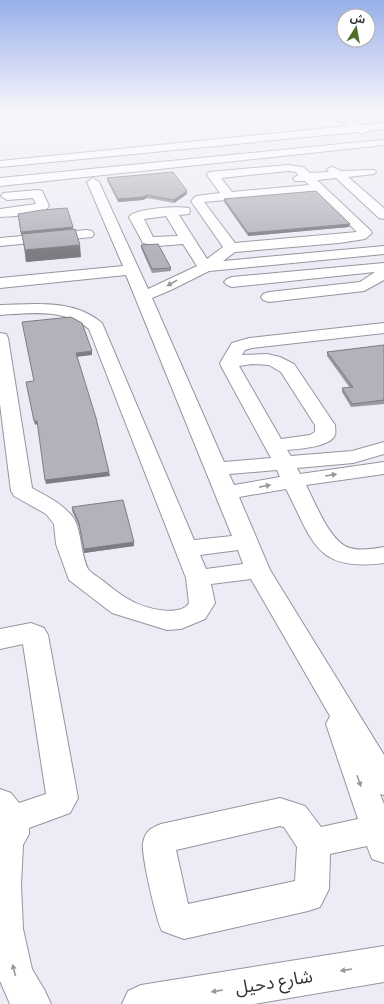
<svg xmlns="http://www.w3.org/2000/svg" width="384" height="1004" viewBox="0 0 384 1004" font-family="Cabin,'Noto Sans Arabic',sans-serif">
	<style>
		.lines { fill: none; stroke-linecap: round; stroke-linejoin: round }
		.minor-casing { stroke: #97949e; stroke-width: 2 }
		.minor { fill: #fff; fill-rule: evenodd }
		.wall { fill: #9b98a1 }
		.shaded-wall { fill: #7e7c83 }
		.building { fill: #b4b1bb; stroke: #7e7c83 }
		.oneway { fill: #9a989a }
		.labels { text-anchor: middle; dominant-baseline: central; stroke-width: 3; stroke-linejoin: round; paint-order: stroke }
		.near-street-label { font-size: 18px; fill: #343236; stroke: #fff }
	</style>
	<rect width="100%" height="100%" fill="#efebf6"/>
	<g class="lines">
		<defs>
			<g id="minor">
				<polygon points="329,113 342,113 361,125 384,123 384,129 368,131 363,134 357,132 0,167 0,161 348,126"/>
				<polygon points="381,140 384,141 384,145 0,186 0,178"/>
				<path d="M288,165L303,167L310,173L329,172L327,170L329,168L333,167L341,171L374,170L376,172L374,174L348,177L384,208V219L379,218L336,178L317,180L370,230L372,233L365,239L339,243L235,252L223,261L384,246V254L209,271L171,290L152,298L224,462L271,458L221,366L220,363L232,343L249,338L384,323V333L252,348L245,350L242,355L267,354L280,357L294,364L335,425C335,428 336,432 335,435C330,447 299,449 287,450L291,456L352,451L384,442V454L353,463L297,468L300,474L384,462V474L306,485C315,502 330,543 350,548C360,551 373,549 384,547V563C315,572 313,541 286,489L239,497L270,570L384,755V795L380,794L384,804V863L372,859L367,846L330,854L329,889L320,907L308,911L184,939L162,931C156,919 141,854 143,843C145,831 151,828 161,824L280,798L305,806L321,827L358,819L326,724L330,716L251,579L211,584L215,603L205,619L181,629L167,630L112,613L69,580L56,544L54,524L46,514L14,496L11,491L0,404V333L6,334L8,338L32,488C48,497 60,502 72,516C82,529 80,553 88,569C91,573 98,577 102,580C111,587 120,595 130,600C143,608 180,618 189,603L186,578L89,329C65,308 30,313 0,315V305C35,304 74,299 102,323L194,540L232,536L126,275L0,288V278L123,266L87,182L93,178L99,182L148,289L197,266L183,244L157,246L143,243L129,217C135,208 178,206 189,208L190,211L189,214L179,215L207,259L223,247L191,201L196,196L220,193L207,175L209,172ZM288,171L296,172L298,175L293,178L295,181H305L309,185L232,192L221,178ZM316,192L357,232L235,243L204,202ZM166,216L178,236L153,237L144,219ZM252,364L269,365L281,372L315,425V432L310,435L281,439L239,366ZM277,470L280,477L234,485L229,474ZM238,550L243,564L206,569L200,555ZM280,826L284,827L297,847L295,881L188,904L176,850Z"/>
				<path d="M38,190L42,191L49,206C43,216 12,216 0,217V209L36,204L33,198L7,200L1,196L3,193Z"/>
				<polygon points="87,230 92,231 94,234 92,237 0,246 0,238"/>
				<polygon points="384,263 384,280 364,291 269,302 263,300 261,297 263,294 269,292 360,282 375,272 232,287 227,285 224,282 227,279 232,277"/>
				<polygon points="31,623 44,628 48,635 78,798 70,813 29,828 29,834 23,845 21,885 23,929 32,969 45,991 51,1004 10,1004 0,981 0,789 11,793 19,803 46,794 23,644 0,649 0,629"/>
				<polygon points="384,946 384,982 254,1004 122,1004 128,991 141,985"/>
			</g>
		</defs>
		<!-- minor casing -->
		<use href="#minor" class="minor-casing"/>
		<!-- minor -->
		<use href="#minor" class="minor"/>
	</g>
	<!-- wall -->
	<g class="wall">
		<polygon points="107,178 187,194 174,203 147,198 143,200 118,202 107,180"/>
		<polygon points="224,199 350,224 349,227 248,236 224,202"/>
		<polygon points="18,214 73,229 81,257 26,262 22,234 21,235"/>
		<polygon points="141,245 171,268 171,271 152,273 141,248"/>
		<polygon points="384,345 384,404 351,407 342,392 342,388 350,388 327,356 327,352"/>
		<polygon points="72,507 134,546 84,553 79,527 72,511"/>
	</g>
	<!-- shaded-wall -->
	<g class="shaded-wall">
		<polygon points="187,191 187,194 174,203 174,200"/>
		<polygon points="147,195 147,198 143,200 118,202 118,199"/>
		<polygon points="350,224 349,227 248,236 248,233"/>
		<polygon points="73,227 73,230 21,235 21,232"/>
		<polygon points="80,245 81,257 26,262 25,250"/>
		<polygon points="92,351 92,355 76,357 76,353"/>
		<polygon points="34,421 37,421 37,424 35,425"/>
		<polygon points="109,472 110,476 46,484 45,480"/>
		<polygon points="134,542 134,546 84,553 84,549"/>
	</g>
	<!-- building -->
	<g class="building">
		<polygon points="173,172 187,191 174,200 147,195 143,197 118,199 107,178"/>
		<polygon points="316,191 350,224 248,233 224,199"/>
		<polygon points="67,208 73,227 21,232 18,214 42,210"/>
		<polygon points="75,229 80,245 25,250 22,234"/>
		<polygon points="158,244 171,268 152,269 141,245"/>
		<polygon points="71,317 82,323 92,351 76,353 96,418 109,472 45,480 37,421 34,421 26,382 34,381 22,322"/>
		<polygon points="384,345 384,400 352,404 342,388 353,387 327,352"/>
		<polygon points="123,500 134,542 84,549 79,523 72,507"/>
	</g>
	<!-- one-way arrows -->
	<defs><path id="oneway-solid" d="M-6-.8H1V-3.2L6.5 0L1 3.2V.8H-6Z"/></defs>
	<g class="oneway">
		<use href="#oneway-solid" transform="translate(172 283) rotate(151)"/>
		<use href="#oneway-solid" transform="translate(331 475) rotate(-9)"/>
		<use href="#oneway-solid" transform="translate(265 486) rotate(-11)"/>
		<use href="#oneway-solid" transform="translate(359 781) rotate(71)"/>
		<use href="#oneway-solid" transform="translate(14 970) rotate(-104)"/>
		<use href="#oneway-solid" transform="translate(346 970) rotate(171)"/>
		<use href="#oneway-solid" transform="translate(217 991) rotate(171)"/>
	</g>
	<!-- sky -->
	<linearGradient id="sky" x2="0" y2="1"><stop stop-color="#98b0e9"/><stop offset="0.44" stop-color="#f8f6fb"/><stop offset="1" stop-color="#f8f6fb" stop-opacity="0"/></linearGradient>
	<rect width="384" height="254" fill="url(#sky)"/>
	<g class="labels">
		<!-- near-street labels -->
		<g class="near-street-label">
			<text transform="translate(274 982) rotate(-9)">شارع دحيل</text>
		</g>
	</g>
	<!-- north arrow -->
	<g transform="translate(356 28) rotate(11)"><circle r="19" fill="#ffffff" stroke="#aeadaf"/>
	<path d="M0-3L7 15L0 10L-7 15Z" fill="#527025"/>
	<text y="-6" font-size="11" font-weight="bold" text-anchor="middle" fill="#343236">ش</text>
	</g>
</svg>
